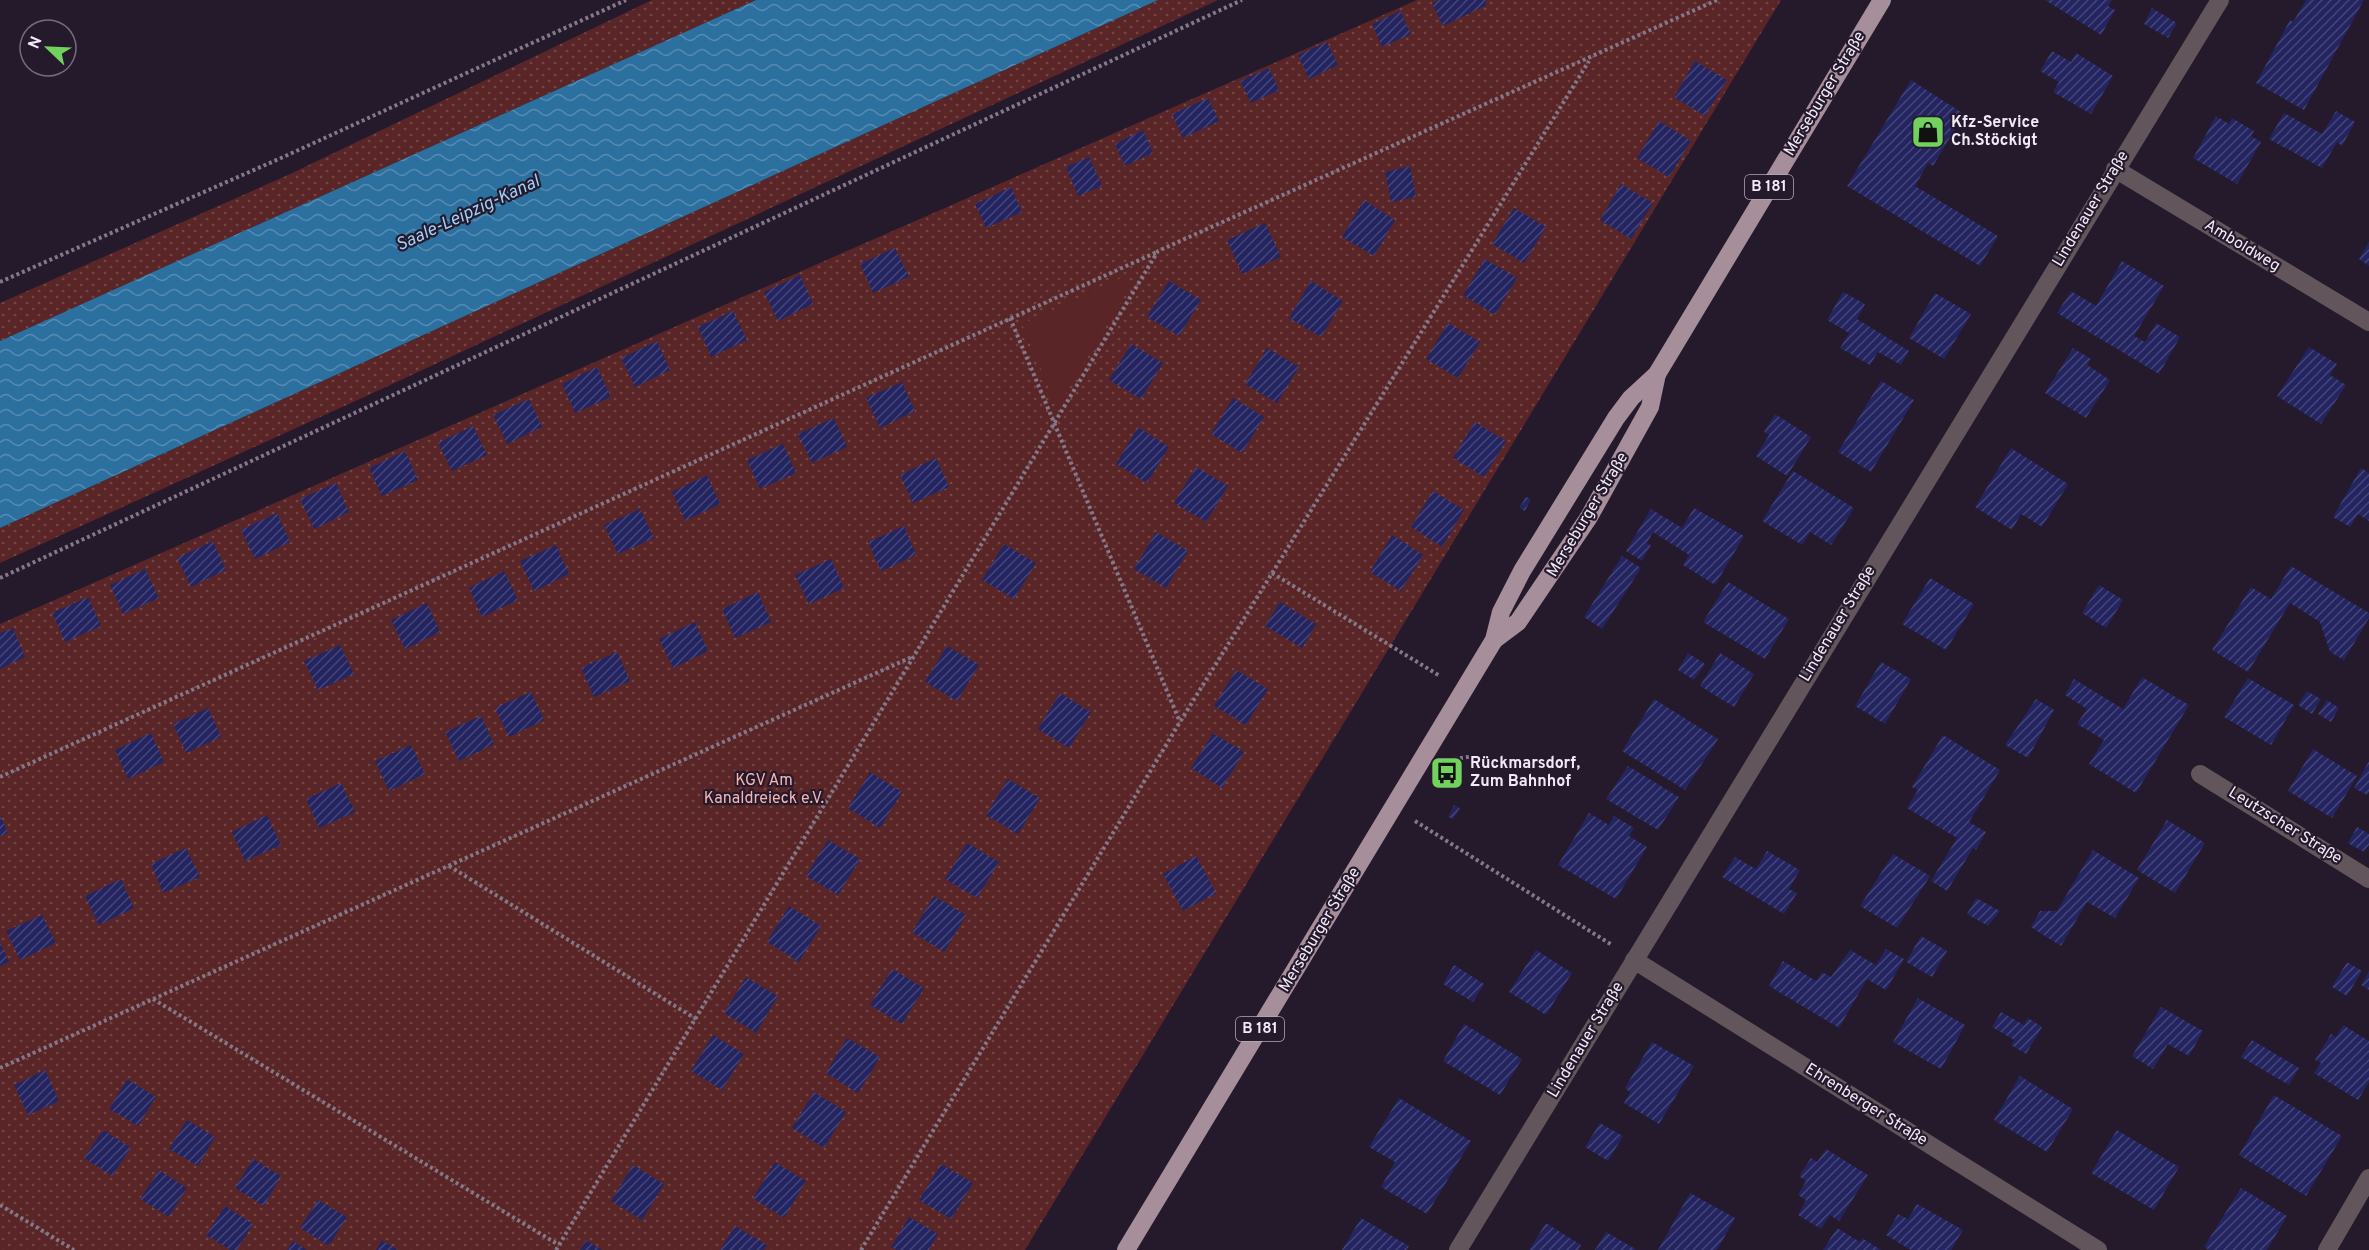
<svg xmlns="http://www.w3.org/2000/svg" width="2369" height="1250" viewBox="0 0 2369 1250" font-family="Overpass,sans-serif">
	<style>
		.grass { fill: url(#grass-dots) }
		.park { fill: #5a2526 }
		.water { fill: url(#water-waves) }
		.building { fill: url(#building-hatch) }
		.lines { fill: none; stroke-linecap: round; stroke-linejoin: round }
		.path { stroke: #84798a; stroke-width: 4; stroke-dasharray: 3 3; stroke-linecap: butt }
		.street { stroke: #62565c; stroke-width: 18 }
		.primary { stroke: #a68e9a; stroke-width: 18 }
		.labels { text-anchor: middle; dominant-baseline: central; stroke-width: 4.5; stroke-linejoin: round; paint-order: stroke }
		.shield { fill: #25192c; stroke: #b4abba; stroke-width: 1.5 }
		.shield-label { font-size: 15px; font-weight: bold; fill: #f1e9f7 }
		.street-label { font-size: 16px; fill: #f1e9f7; stroke: #25192c }
		.poi-label { font-size: 16px; font-weight: bold; fill: #f1e9f7; stroke: #25192c; text-anchor: start }
		.park-label { font-size: 16px; fill: #f7b4b2; stroke: #25192c }
		.water-label { font-size: 18px; font-style: italic; fill: #9dd0fa; stroke: #25192c }
	</style>
	<defs>
		<pattern id="grass-dots" width="8" height="8" patternUnits="userSpaceOnUse" patternTransform="scale(1.5)"><rect width="8" height="8" fill="#5a2526"/><path d="M2 2h.1M6 6h.1" fill="none" stroke="#724546" stroke-width="1.8" stroke-linecap="round"/></pattern>
		<pattern id="water-waves" width="16" height="10" patternUnits="userSpaceOnUse" patternTransform="scale(1.5)"><rect width="16" height="10" fill="#2c70a0"/><path d="M0 5q4-4 8 0t8 0" fill="none" stroke="#558bb3"/></pattern>
		<pattern id="building-hatch" width="6" height="6" patternUnits="userSpaceOnUse" patternTransform="scale(1.5)"><rect width="6" height="6" fill="#242560"/><path d="M-1 1l2-2M0 6l6-6M5 7l2-2" fill="none" stroke="#444578"/></pattern>
	</defs>
	<rect width="100%" height="100%" fill="#25192c"/>
	<!-- grass -->
	<g class="grass">
		<polygon points="652,0 756,0 0,341 0,303 288,175"/>
		<polygon points="1158,0 1218,0 373,393 0,563 0,528"/>
		<polygon points="1417,0 1781,0 1025,1250 0,1250 0,624"/>
	</g>
	<!-- park -->
	<polygon class="park" points="1121,278 1131,285 1057,408 1022,324"/>
	<!-- water -->
	<polygon class="water" points="756,0 1158,0 0,528 0,341"/>
	<!-- building -->
	<g class="building">
		<polygon points="1439,0 1485,0 1487,5 1443,26 1432,3"/>
		<polygon points="2045,0 2112,0 2108,6 2115,10 2101,35"/>
		<polygon points="2306,0 2364,0 2304,110 2256,83 2290,20 2293,22"/>
		<polygon points="2152,8 2177,23 2168,38 2144,24"/>
		<polygon points="1400,11 1411,34 1382,47 1372,24"/>
		<polygon points="1327,42 1338,65 1309,79 1298,55"/>
		<polygon points="2052,51 2071,62 2076,53 2113,76 2091,114 2053,92 2059,82 2040,71"/>
		<polygon points="1695,61 1727,80 1705,116 1674,97"/>
		<polygon points="1269,68 1279,90 1251,103 1240,81"/>
		<polygon points="1911,80 1964,114 1933,166 1928,163 1915,186 1998,236 1980,266 1847,186"/>
		<polygon points="1208,98 1219,121 1183,138 1172,114"/>
		<polygon points="2336,111 2355,122 2342,146 2337,142 2322,168 2269,139 2284,113 2322,134"/>
		<polygon points="2216,116 2229,124 2232,118 2254,131 2251,136 2261,142 2237,184 2193,158"/>
		<polygon points="1659,121 1691,141 1669,177 1637,158"/>
		<polygon points="1143,130 1153,153 1125,166 1115,144"/>
		<polygon points="1089,157 1102,186 1078,196 1066,167"/>
		<polygon points="1410,166 1416,197 1391,202 1385,172"/>
		<polygon points="1621,184 1653,203 1631,239 1600,220"/>
		<polygon points="1011,187 1022,212 986,228 975,204"/>
		<polygon points="1364,200 1395,220 1374,256 1342,237"/>
		<polygon points="1514,208 1546,227 1524,263 1492,244"/>
		<polygon points="1265,223 1281,257 1242,274 1227,240"/>
		<polygon points="2369,242 2369,266 2359,259"/>
		<polygon points="895,248 909,277 873,293 860,264"/>
		<polygon points="1485,259 1517,278 1495,315 1463,295"/>
		<polygon points="2122,261 2164,286 2134,336 2145,342 2156,323 2180,337 2159,374 2057,313 2071,291 2096,306"/>
		<polygon points="800,275 813,304 778,321 764,292"/>
		<polygon points="1169,281 1201,300 1179,336 1147,317"/>
		<polygon points="1311,281 1343,301 1321,337 1289,318"/>
		<polygon points="1843,292 1865,304 1857,319 1909,351 1901,365 1878,352 1870,365 1840,348 1849,333 1827,320"/>
		<polygon points="1935,293 1971,314 1944,359 1909,338"/>
		<polygon points="733,311 747,340 711,357 698,327"/>
		<polygon points="1448,323 1480,342 1458,378 1426,359"/>
		<polygon points="657,341 670,370 635,387 621,358"/>
		<polygon points="1131,344 1163,363 1141,399 1109,380"/>
		<polygon points="2309,347 2337,364 2330,375 2346,385 2321,424 2277,396"/>
		<polygon points="1267,348 1299,367 1277,403 1245,384"/>
		<polygon points="2073,348 2091,359 2087,365 2110,380 2086,418 2045,393"/>
		<polygon points="597,367 611,397 575,413 562,384"/>
		<polygon points="1881,381 1914,400 1871,472 1838,452"/>
		<polygon points="902,382 915,411 880,428 866,398"/>
		<polygon points="1233,398 1264,417 1242,453 1211,434"/>
		<polygon points="529,399 542,427 507,444 493,415"/>
		<polygon points="1775,414 1811,437 1787,476 1756,456 1769,435 1764,432"/>
		<polygon points="834,418 847,447 812,463 798,434"/>
		<polygon points="1475,422 1506,441 1484,477 1453,458"/>
		<polygon points="473,426 487,455 452,471 438,443"/>
		<polygon points="1138,427 1169,447 1147,483 1116,464"/>
		<polygon points="783,444 796,473 760,489 747,460"/>
		<polygon points="2011,448 2068,484 2042,527 2021,514 2012,530 1975,507"/>
		<polygon points="405,451 418,480 382,496 369,468"/>
		<polygon points="936,458 949,487 913,503 900,475"/>
		<polygon points="1196,467 1228,486 1206,522 1174,503"/>
		<polygon points="2361,468 2369,473 2369,521 2358,514 2350,527 2333,517"/>
		<polygon points="1793,471 1854,508 1831,545 1810,532 1802,545 1762,521"/>
		<polygon points="707,475 720,504 685,521 672,492"/>
		<polygon points="336,483 349,512 314,529 300,499"/>
		<polygon points="1433,491 1464,510 1442,547 1411,527"/>
		<polygon points="1526,497 1531,499 1525,511 1519,508"/>
		<polygon points="1694,508 1744,536 1715,585 1683,565 1689,555 1653,532 1647,543 1651,545 1642,561 1626,551 1651,509 1682,528"/>
		<polygon points="640,509 654,538 618,554 604,525"/>
		<polygon points="277,513 290,542 255,559 241,530"/>
		<polygon points="904,526 916,555 881,571 868,542"/>
		<polygon points="1156,532 1188,551 1166,588 1134,569"/>
		<polygon points="1392,535 1423,555 1401,591 1370,572"/>
		<polygon points="213,541 226,570 191,587 177,558"/>
		<polygon points="1004,544 1036,563 1014,599 982,580"/>
		<polygon points="556,545 569,574 534,591 520,561"/>
		<polygon points="1622,556 1641,568 1602,629 1584,617"/>
		<polygon points="831,559 844,588 809,604 795,575"/>
		<polygon points="2291,566 2369,613 2369,618 2344,660 2330,652 2320,622 2290,603 2248,672 2212,650 2251,587 2271,599"/>
		<polygon points="145,569 159,598 123,614 110,585"/>
		<polygon points="504,571 518,600 482,617 469,588"/>
		<polygon points="1930,578 1974,604 1946,650 1902,624"/>
		<polygon points="1728,582 1789,619 1765,659 1703,622"/>
		<polygon points="2099,585 2123,600 2106,628 2082,613"/>
		<polygon points="758,592 771,622 735,638 722,609"/>
		<polygon points="88,597 101,626 65,642 52,613"/>
		<polygon points="1280,602 1316,624 1302,648 1265,626"/>
		<polygon points="427,603 440,632 405,649 391,620"/>
		<polygon points="695,622 708,651 673,668 659,639"/>
		<polygon points="13,628 25,657 0,669 0,633"/>
		<polygon points="340,645 354,674 318,690 304,661"/>
		<polygon points="947,646 979,665 957,701 925,682"/>
		<polygon points="617,652 630,681 594,697 581,668"/>
		<polygon points="1688,653 1705,664 1694,680 1678,670"/>
		<polygon points="1720,653 1754,674 1734,707 1700,686"/>
		<polygon points="1881,662 1911,679 1885,724 1855,706"/>
		<polygon points="1236,670 1268,689 1246,725 1214,706"/>
		<polygon points="2142,677 2189,705 2136,793 2089,764 2104,740 2077,724 2087,709 2065,695 2074,679 2123,709"/>
		<polygon points="2248,678 2294,705 2271,745 2224,717"/>
		<polygon points="2307,691 2321,699 2312,714 2298,705"/>
		<polygon points="531,692 544,720 509,737 495,708"/>
		<polygon points="1060,693 1091,712 1069,748 1038,729"/>
		<polygon points="1654,699 1718,739 1685,790 1622,751"/>
		<polygon points="2036,699 2054,710 2028,758 2005,745"/>
		<polygon points="2327,700 2339,708 2331,722 2318,714"/>
		<polygon points="208,708 221,737 186,753 173,724"/>
		<polygon points="481,716 494,744 459,761 445,732"/>
		<polygon points="151,733 164,762 128,779 115,750"/>
		<polygon points="1213,733 1244,752 1222,788 1191,768"/>
		<polygon points="1943,735 2000,770 1969,822 1986,832 1976,850 1973,848 1947,891 1931,881 1957,838 1907,808 1918,790 1912,787"/>
		<polygon points="411,745 425,774 389,791 375,761"/>
		<polygon points="2313,749 2357,776 2332,818 2288,791"/>
		<polygon points="2369,761 2369,792 2367,795 2354,788"/>
		<polygon points="1628,766 1679,797 1658,830 1606,799"/>
		<polygon points="870,772 902,792 880,828 848,808"/>
		<polygon points="1008,779 1040,798 1018,834 986,815"/>
		<polygon points="341,783 355,812 319,828 306,799"/>
		<polygon points="1454,805 1460,808 1453,819 1448,817"/>
		<polygon points="1589,813 1609,825 1614,816 1634,828 1629,836 1647,847 1616,899 1558,865"/>
		<polygon points="0,815 8,833 0,836"/>
		<polygon points="267,815 281,845 245,861 232,832"/>
		<polygon points="2167,820 2205,843 2175,893 2137,870"/>
		<polygon points="2357,827 2369,834 2369,845 2364,852 2348,843"/>
		<polygon points="828,840 860,859 838,895 806,876"/>
		<polygon points="967,843 999,862 977,898 945,879"/>
		<polygon points="186,848 200,877 163,893 151,864"/>
		<polygon points="2093,850 2139,878 2115,918 2087,902 2061,946 2031,927 2040,911 2057,911"/>
		<polygon points="1767,851 1800,870 1789,889 1797,893 1784,914 1722,877 1735,857 1756,869"/>
		<polygon points="1893,854 1930,876 1897,928 1860,906"/>
		<polygon points="1196,856 1216,893 1183,911 1163,874"/>
		<polygon points="121,879 134,908 99,925 85,896"/>
		<polygon points="934,896 966,915 944,952 912,932"/>
		<polygon points="1976,898 2000,911 1988,926 1967,914"/>
		<polygon points="789,906 821,926 799,962 767,942"/>
		<polygon points="42,915 56,943 20,960 6,931"/>
		<polygon points="1921,936 1947,951 1932,977 1906,962"/>
		<polygon points="0,943 9,962 0,966"/>
		<polygon points="1886,949 1904,959 1886,990 1867,979 1839,1028 1769,986 1783,961 1816,981 1822,972 1831,977 1850,950 1876,965"/>
		<polygon points="1536,950 1572,973 1546,1015 1509,992"/>
		<polygon points="2347,962 2362,971 2347,996 2332,987"/>
		<polygon points="1454,965 1484,984 1473,1002 1443,984"/>
		<polygon points="892,969 924,988 902,1024 870,1005"/>
		<polygon points="2369,971 2369,990 2361,985"/>
		<polygon points="746,977 778,996 756,1033 724,1013"/>
		<polygon points="1918,998 1965,1025 1941,1069 1893,1042"/>
		<polygon points="2161,1007 2203,1031 2189,1056 2168,1044 2153,1069 2132,1056"/>
		<polygon points="2001,1012 2024,1025 2028,1018 2042,1027 2026,1054 2011,1045 2014,1040 1992,1027"/>
		<polygon points="1464,1024 1522,1059 1500,1095 1443,1061"/>
		<polygon points="2343,1025 2369,1041 2369,1082 2358,1100 2314,1073 2321,1063 2315,1060 2331,1034 2336,1037"/>
		<polygon points="713,1035 744,1054 722,1090 691,1071"/>
		<polygon points="847,1038 880,1057 858,1093 826,1073"/>
		<polygon points="2252,1040 2299,1068 2289,1085 2241,1057"/>
		<polygon points="1652,1042 1694,1066 1659,1124 1624,1103 1630,1092 1625,1088"/>
		<polygon points="45,1070 59,1101 28,1115 14,1085"/>
		<polygon points="2020,1076 2073,1109 2047,1152 1994,1120"/>
		<polygon points="127,1079 156,1097 138,1126 109,1109"/>
		<polygon points="814,1092 846,1112 824,1148 792,1128"/>
		<polygon points="2274,1095 2342,1136 2306,1196 2239,1155"/>
		<polygon points="1399,1098 1471,1141 1427,1214 1381,1187 1395,1162 1369,1147"/>
		<polygon points="187,1120 215,1137 198,1166 169,1149"/>
		<polygon points="1600,1123 1623,1136 1608,1161 1585,1147"/>
		<polygon points="103,1130 131,1148 112,1176 84,1158"/>
		<polygon points="2117,1130 2179,1167 2154,1210 2091,1173"/>
		<polygon points="1826,1149 1868,1175 1839,1221 1830,1215 1821,1229 1798,1215 1806,1200 1798,1195 1806,1181 1799,1176 1811,1158 1817,1162"/>
		<polygon points="253,1159 281,1176 264,1206 235,1188"/>
		<polygon points="775,1162 806,1181 784,1218 753,1198"/>
		<polygon points="941,1164 973,1183 951,1219 919,1200"/>
		<polygon points="633,1165 664,1184 642,1220 611,1201"/>
		<polygon points="159,1170 187,1188 169,1217 140,1199"/>
		<polygon points="2241,1188 2287,1216 2267,1250 2209,1250 2204,1247"/>
		<polygon points="1690,1193 1735,1218 1717,1250 1658,1250"/>
		<polygon points="318,1200 347,1217 329,1246 300,1228"/>
		<polygon points="1917,1204 1963,1230 1951,1250 1911,1250 1886,1235 1898,1214 1908,1219"/>
		<polygon points="225,1206 253,1224 237,1250 230,1250 206,1235"/>
		<polygon points="909,1217 938,1234 929,1250 897,1250 891,1247"/>
		<polygon points="1361,1218 1409,1246 1406,1250 1342,1250"/>
		<polygon points="1546,1223 1581,1245 1578,1250 1529,1250"/>
		<polygon points="735,1226 767,1245 764,1250 720,1250"/>
		<polygon points="1837,1228 1860,1242 1862,1238 1881,1250 1823,1250"/>
		<polygon points="1606,1232 1637,1250 1595,1250"/>
		<polygon points="382,1240 398,1250 376,1250"/>
		<polygon points="586,1240 602,1250 580,1250"/>
		<polygon points="293,1241 307,1250 287,1250"/>
	</g>
	<g class="lines">
		<!-- path -->
		<g class="path">
			<polyline points="0,282 281,158 626,0"/>
			<polyline points="1010,318 1180,722"/>
			<polyline points="1272,573 1440,676"/>
			<polyline points="0,578 1242,0"/>
			<polyline points="1454,759 1475,756"/>
			<polyline points="0,777 1157,252"/>
			<polyline points="1415,821 1612,945"/>
			<polyline points="449,866 696,1019"/>
			<polyline points="153,999 559,1245"/>
			<polyline points="0,1068 914,656"/>
			<polyline points="0,1205 74,1250"/>
			<polyline points="556,1250 1158,251 1717,0"/>
			<polyline points="861,1250 1180,722 1589,61"/>
		</g>
		<!-- street -->
		<g class="street">
			<polyline points="2115,169 2369,322"/>
			<polyline points="2200,774 2369,879"/>
			<polyline points="1634,960 2098,1250"/>
			<polyline points="1458,1250 2220,0"/>
			<polyline points="2327,1250 2369,1178"/>
		</g>
		<!-- primary -->
		<g class="primary">
			<polyline points="1494,640 1518,622 1589,517 1650,407 1657,374"/>
			<polyline points="1126,1250 1494,640 1501,612 1522,571 1616,418 1631,398 1657,374 1882,0"/>
		</g>
	</g>
	<!-- icons -->
	<defs>
		<symbol id="shop-square" viewBox="-11 -11 22 22"><rect x="-9" y="-9" width="18" height="18" rx="4" fill="#72d25e" stroke="#25192c"/><path d="M-5-2.5h2.3a2.7 3.5 0 0 1 5.4 0H5L5.5 6h-11ZM-1.5-2.5h3a1.5 2.3 0 0 0-3 0Z" fill="#111"/></symbol>
		<symbol id="bus-square" viewBox="-11 -11 22 22"><rect x="-9" y="-9" width="18" height="18" rx="4" fill="#72d25e" stroke="#25192c"/><path d="M-5-6H5V4H4V6H2V4H-2V6H-4V4H-5ZM-3.5-4V0h7V-4ZM-3.5 1.2v1.5H-2V1.2ZM2 1.2v1.5H3.5V1.2Z" fill="#111"/></symbol>
	</defs>
	<g fill-rule="evenodd">
		<use href="#shop-square" x="1909" y="113" width="38" height="38"/>
		<use href="#bus-square" x="1428" y="754" width="38" height="38"/>
	</g>
	<g class="labels">
		<!-- shield labels -->
		<g class="shield">
			<rect x="1745" y="175" width="48" height="24" rx="4.5"/>
			<rect x="1236" y="1017" width="48" height="24" rx="4.5"/>
		</g>
		<g class="shield-label">
			<text x="1769" y="187">B 181</text>
			<text x="1260" y="1029">B 181</text>
		</g>
		<!-- street labels -->
		<g class="street-label">
			<text transform="translate(1825 94) rotate(-59)">Merseburger Straße</text>
			<text transform="translate(2091 209) rotate(-59)">Lindenauer Straße</text>
			<text transform="translate(2242 246) rotate(31)">Amboldweg</text>
			<text transform="translate(1588 515) rotate(-59)">Merseburger Straße</text>
			<text transform="translate(1838 624) rotate(-59)">Lindenauer Straße</text>
			<text transform="translate(2285 826) rotate(32)">Leutzscher Straße</text>
			<text transform="translate(1320 930) rotate(-59)">Merseburger Straße</text>
			<text transform="translate(1586 1040) rotate(-59)">Lindenauer Straße</text>
			<text transform="translate(1866 1105) rotate(32)">Ehrenberger Straße</text>
		</g>
		<!-- poi labels -->
		<g class="poi-label">
			<text x="1951" y="123">Kfz-Service<tspan x="1951" dy="18">Ch.Stöckigt</tspan></text>
			<text x="1470" y="764">Rückmarsdorf,<tspan x="1470" dy="18">Zum Bahnhof</tspan></text>
		</g>
		<!-- park labels -->
		<g class="park-label">
			<text x="764" y="781">KGV Am<tspan x="764" dy="18">Kanaldreieck e.V.</tspan></text>
		</g>
		<!-- water labels -->
		<g class="water-label">
			<text transform="translate(468 214) rotate(-25)">Saale-Leipzig-Kanal</text>
		</g>
	</g>
	<!-- north arrow -->
	<g transform="translate(48 48) rotate(293)"><circle r="28" fill="#25192c" stroke="#776c7d" stroke-width="1.5"/>
	<path d="M0-4.5L10 22L0 15L-10 22Z" fill="#72d25e"/>
	<text y="-9" font-size="16" font-weight="bold" text-anchor="middle" fill="#f1e9f7">N</text>
	</g>
</svg>
